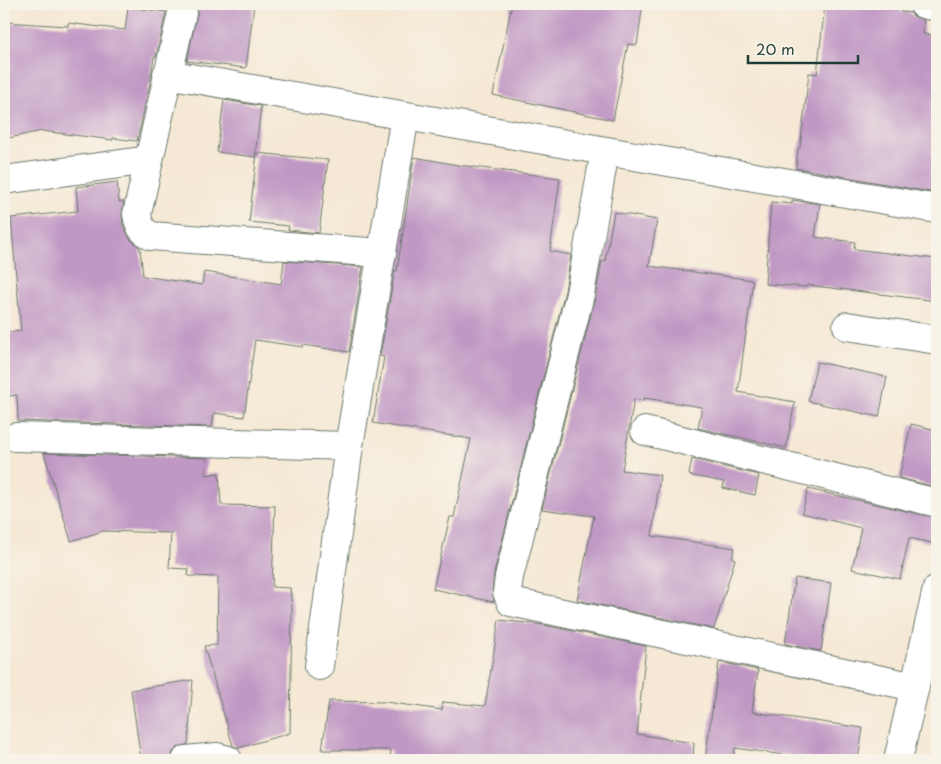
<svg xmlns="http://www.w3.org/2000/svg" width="941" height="764" viewBox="0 0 941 764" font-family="'Playpen Sans',sans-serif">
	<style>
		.building { fill: #c098c4 }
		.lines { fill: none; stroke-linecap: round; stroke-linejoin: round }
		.minor-casing { stroke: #6a796c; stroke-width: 30 }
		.minor { stroke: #fff; stroke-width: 28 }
	</style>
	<rect width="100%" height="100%" fill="#f7f3e8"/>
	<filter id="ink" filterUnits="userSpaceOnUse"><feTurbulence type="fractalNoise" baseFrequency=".02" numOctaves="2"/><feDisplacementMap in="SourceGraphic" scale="10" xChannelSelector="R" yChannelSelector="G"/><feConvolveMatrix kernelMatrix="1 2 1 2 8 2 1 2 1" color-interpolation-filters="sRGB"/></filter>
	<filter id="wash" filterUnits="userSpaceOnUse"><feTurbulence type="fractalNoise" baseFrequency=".0096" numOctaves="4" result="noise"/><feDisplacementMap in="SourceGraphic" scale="20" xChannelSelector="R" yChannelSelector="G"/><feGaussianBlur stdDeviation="1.12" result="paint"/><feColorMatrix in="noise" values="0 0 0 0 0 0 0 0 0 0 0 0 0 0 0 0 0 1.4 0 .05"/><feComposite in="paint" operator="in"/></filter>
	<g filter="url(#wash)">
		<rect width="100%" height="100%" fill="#f5e8d4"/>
		<g id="blocks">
			<!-- building -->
			<g class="building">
				<polygon points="199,4 254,4 246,68 187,61"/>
				<polygon points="512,4 643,4 637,45 628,44 613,120 493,95"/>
				<polygon points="825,4 866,9 866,6 901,10 901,12 911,13 913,16 924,20 923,34 937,35 937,183 931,182 930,192 796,168 798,148 800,148 809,73 817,74"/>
				<polygon points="128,7 166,12 156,57 154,57 150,83 137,141 113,138 113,140 42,131 4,139 4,22 68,26 68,23 125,30"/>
				<polygon points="224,100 261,106 255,157 217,152"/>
				<polygon points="257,153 328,160 319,233 288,230 289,226 249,222"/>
				<polygon points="414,157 458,165 560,178 550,251 571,255 565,291 494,573 492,590 494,602 433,589 450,517 454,517 471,439 373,423 384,357 380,356 395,270 397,271"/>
				<polygon points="117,182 119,202 124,202 122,216 123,225 130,239 140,248 143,276 202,285 204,272 281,284 284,261 363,267 349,352 303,345 303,347 255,340 244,417 214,413 212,427 18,421 17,395 4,397 4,333 21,331 11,218 78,211 76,187"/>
				<polygon points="792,200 820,204 815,237 855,242 854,249 937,259 937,301 807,285 806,287 765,284 771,202 792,204"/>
				<polygon points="614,212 657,220 649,266 753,280 738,392 795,402 786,448 698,428 702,407 644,398 643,401 634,399 622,470 660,475 652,536 735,548 732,558 735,559 714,629 577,600 594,516 542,509 595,298 602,261 605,262"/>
				<polygon points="817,362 887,377 879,417 808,401"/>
				<polygon points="911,424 937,430 937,479 936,487 899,478"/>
				<polygon points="44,453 207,458 205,475 219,473 221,505 275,506 272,587 290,588 292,607 290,733 238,748 233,746 204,646 217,645 218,577 188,576 189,569 169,568 171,533 103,531 71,541"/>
				<polygon points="692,459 759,475 755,495 723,488 724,482 689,475"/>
				<polygon points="808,489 937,518 937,544 909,538 900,579 852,569 861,528 802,513"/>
				<polygon points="795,578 831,583 821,651 785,644"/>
				<polygon points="499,620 544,625 646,646 637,734 694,743 693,760 390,760 391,750 322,750 329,701 386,702 442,710 443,702 485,706"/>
				<polygon points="719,662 758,670 752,712 863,728 858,760 819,760 735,748 733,760 705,760"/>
				<polygon points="193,680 188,744 177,748 172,753 171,760 141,760 131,690"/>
			</g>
		</g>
	</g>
	<g filter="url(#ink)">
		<use href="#blocks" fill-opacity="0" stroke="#6a796c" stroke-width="1"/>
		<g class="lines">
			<defs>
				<g id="minor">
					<path d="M184,4L137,214C139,226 141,230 151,236L382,253"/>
					<polyline points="923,4 937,7"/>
					<polyline points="167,74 937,209"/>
					<polyline points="605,151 580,294 509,577 507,592 511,602 915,687"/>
					<polyline points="4,180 149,160"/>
					<polyline points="847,326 937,340"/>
					<polyline points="645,431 937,503"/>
					<polyline points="15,437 349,446"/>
					<polyline points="319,666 349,446 405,116"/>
					<polyline points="186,760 217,757 228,760"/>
					<polyline points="898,760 937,589"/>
				</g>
			</defs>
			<!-- minor casing -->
			<use href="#minor" class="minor-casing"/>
			<!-- minor -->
			<use href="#minor" class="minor"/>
		</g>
	</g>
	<!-- margin -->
	<rect width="941" height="764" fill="none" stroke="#f7f3e8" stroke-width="20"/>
	<!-- scale -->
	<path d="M748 55v8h110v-8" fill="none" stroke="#1f3d34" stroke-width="2.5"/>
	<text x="756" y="55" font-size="15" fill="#1f3d34" stroke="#f7f3e8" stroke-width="4" paint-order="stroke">20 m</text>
</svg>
